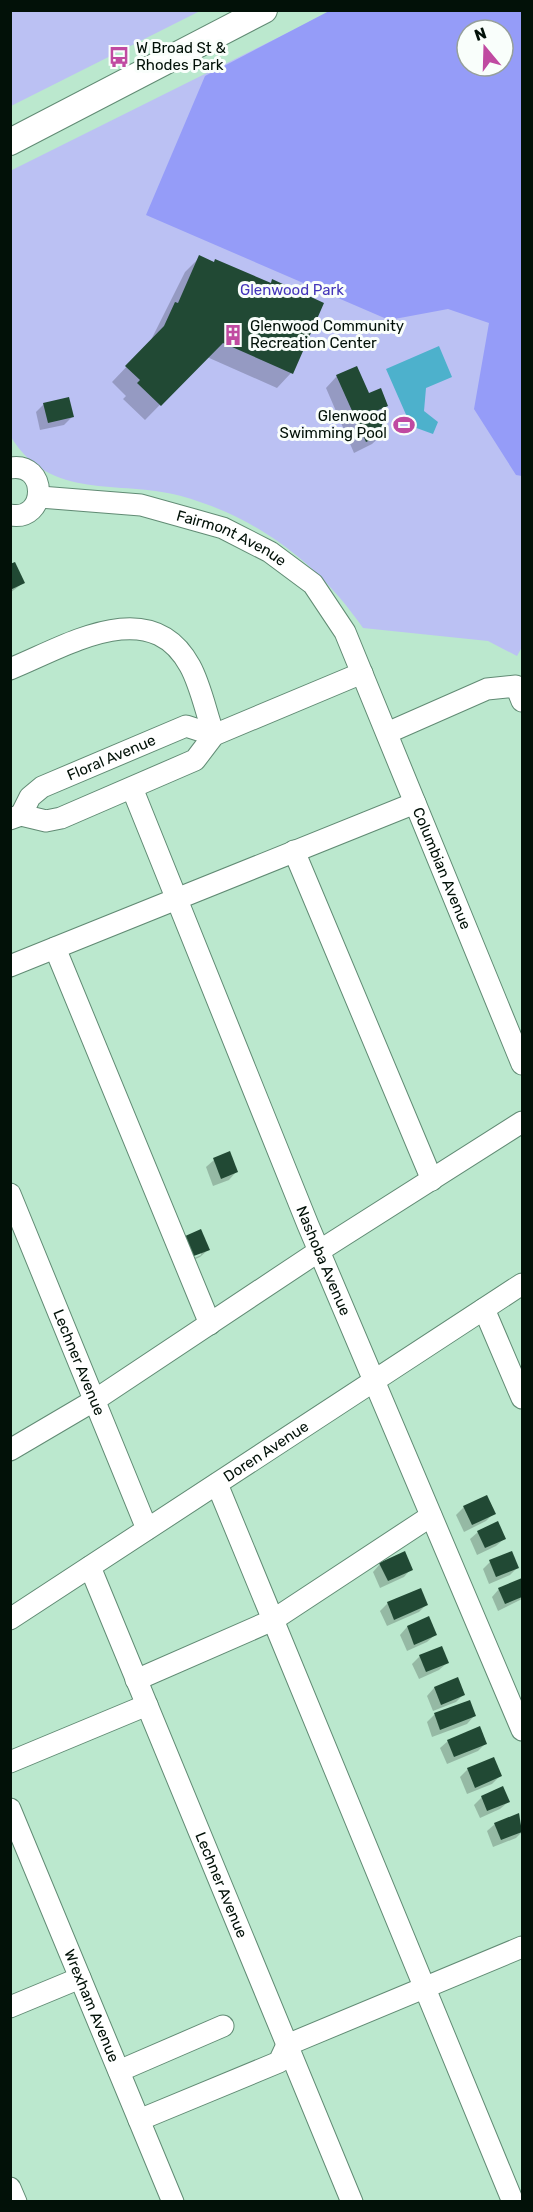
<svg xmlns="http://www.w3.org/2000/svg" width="533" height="2212" viewBox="0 0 533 2212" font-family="Rubik,sans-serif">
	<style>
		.green { fill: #bbc1f3; fill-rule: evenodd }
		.forest { fill: #959cf8; fill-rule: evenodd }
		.water { fill: #4db1cc }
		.shadow { fill: #0003; fill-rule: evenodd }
		.building { fill: #214934 }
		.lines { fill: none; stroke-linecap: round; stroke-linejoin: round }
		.minor-casing { stroke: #618b74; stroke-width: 23 }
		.major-casing { stroke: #618b74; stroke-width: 28 }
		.minor { stroke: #fff; stroke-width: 21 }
		.major { stroke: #fff; stroke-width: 26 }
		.labels { text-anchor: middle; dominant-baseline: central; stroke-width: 6; stroke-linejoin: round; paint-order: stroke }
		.poi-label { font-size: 15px; fill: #021108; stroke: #f9fefb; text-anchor: start }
		.park-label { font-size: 15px; fill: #4436ba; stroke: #f9fefb }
		.street-label { font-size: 15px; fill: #021108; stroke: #f9fefb }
	</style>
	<rect width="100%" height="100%" fill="#bbe8ce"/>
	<!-- green -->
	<g class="green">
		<polygon points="10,11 11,10 200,11 11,106"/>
		<path d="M331,11H522V647L517,656L488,641L363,628C318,563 257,517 181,496C118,479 51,502 11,437L10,171ZM467,30H503V66H467Z"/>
	</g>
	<!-- forest -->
	<path class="forest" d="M331,10L522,11V476L516,475L474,409L489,323L448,309L389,320L146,215L205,76ZM467,30H503V66H467Z"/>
	<!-- water -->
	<polygon class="water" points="439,346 452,377 426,388 424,411 438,422 433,434 411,426 386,369"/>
	<!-- shadow -->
	<g class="shadow">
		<polygon points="200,257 270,284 272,281 291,373 277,388 207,357 145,420 123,399 126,396 112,382 150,342 185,272"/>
		<polygon points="337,376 386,406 376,416 384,433 372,444 354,453 326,388"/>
		<polygon points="44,404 72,417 64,425 40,430 36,412"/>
		<polygon points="10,565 23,583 10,593"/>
		<polygon points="214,1160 236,1172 229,1180 213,1186 206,1167"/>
		<path d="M184,1238L208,1250L200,1257L184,1264ZM201,1252V1255L185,1262L184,1259Z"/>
		<polygon points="464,1507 494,1513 486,1521 464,1532 456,1515"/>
		<polygon points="478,1532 504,1539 496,1546 477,1555 470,1539"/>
		<polygon points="490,1562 518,1567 510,1575 489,1584 483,1569"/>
		<polygon points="380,1564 411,1569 404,1577 380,1588 373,1572"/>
		<polygon points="522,1580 522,1599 498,1611 492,1597 499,1589"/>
		<polygon points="388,1603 426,1605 419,1612 387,1626 380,1611"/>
		<polygon points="407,1627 435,1635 427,1642 407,1651 400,1635"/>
		<polygon points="420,1656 447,1663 439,1670 419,1679 412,1664"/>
		<polygon points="457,1679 464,1694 456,1702 433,1711 427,1696 434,1688"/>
		<polygon points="469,1701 474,1716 467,1724 432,1737 427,1722 434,1715"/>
		<polygon points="448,1741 486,1743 478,1751 447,1764 440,1748"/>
		<polygon points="468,1769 500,1776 492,1784 467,1794 460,1777"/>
		<polygon points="482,1797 508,1802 500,1809 480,1818 474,1805"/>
		<polygon points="518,1815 522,1832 516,1838 493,1847 487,1831 495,1824"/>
	</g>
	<!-- building -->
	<g class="building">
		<polygon points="199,255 214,262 215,259 271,283 272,279 324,303 293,374 223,343 161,406 137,383 140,380 125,366 164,326 175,302 178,303"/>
		<polygon points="357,366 369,393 381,388 388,406 376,411 386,433 366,442 336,375"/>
		<polygon points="69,397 74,417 48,423 43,403"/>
		<polygon points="15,562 25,583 10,590 10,564"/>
		<polygon points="230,1151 238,1172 221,1179 213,1158"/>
		<polygon points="201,1229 210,1250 191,1257 183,1237"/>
		<polygon points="487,1495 496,1514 472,1525 463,1506"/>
		<polygon points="498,1521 506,1539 485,1548 477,1531"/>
		<polygon points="405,1551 413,1570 388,1581 379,1563"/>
		<polygon points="512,1551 519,1568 496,1577 489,1560"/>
		<polygon points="522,1578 522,1597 505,1604 498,1588"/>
		<polygon points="421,1588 428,1605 394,1620 387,1602"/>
		<polygon points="429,1616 437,1635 414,1645 407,1626"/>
		<polygon points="442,1646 449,1663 426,1672 419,1655"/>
		<polygon points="458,1677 465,1695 441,1705 434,1687"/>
		<polygon points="470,1700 476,1716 440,1730 434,1713"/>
		<polygon points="480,1726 487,1744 454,1757 447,1740"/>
		<polygon points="494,1757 502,1776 475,1788 467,1768"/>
		<polygon points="503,1786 510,1802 487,1811 481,1796"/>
		<polygon points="519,1813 522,1832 501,1840 494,1823"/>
	</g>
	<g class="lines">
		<defs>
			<g id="minor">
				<path d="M10,468C48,461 48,522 10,515"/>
				<path id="s1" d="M40,497L141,505L223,528L270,552L313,584L345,632L522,1064"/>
				<path d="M10,669C65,647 150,592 190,666C201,686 206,713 214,735"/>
				<polyline points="387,733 487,689 516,686 522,701"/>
				<path id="s2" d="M132,788L308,1225L522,1730"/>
				<path id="s3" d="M21,815L30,797L42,787L186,726L214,735"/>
				<polyline points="10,819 21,815 46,821 61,818 195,760 214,735 362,673"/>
				<polyline points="294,851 432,1180"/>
				<polyline points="55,948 210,1324"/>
				<polyline points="10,966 415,803"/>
				<path id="s4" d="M10,1194L147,1529"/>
				<polyline points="484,1309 522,1398"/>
				<polyline points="10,1450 95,1400 319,1251 522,1122"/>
				<polyline points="217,1484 513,2202"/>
				<path id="s5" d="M90,1567L352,2202"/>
				<path id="s6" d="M10,1619L522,1284"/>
				<polyline points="136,1680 273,1620 431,1516"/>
				<polyline points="10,1762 147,1705"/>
				<path id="s7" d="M10,1809L173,2202"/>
				<polyline points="10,2007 80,1978"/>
				<polyline points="119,2071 223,2026"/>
				<polyline points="139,2120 279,2062 287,2045 522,1947"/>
				<polyline points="10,2188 16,2202"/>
			</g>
			<polyline id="major" points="10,142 264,10"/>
		</defs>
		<!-- minor casing -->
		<use href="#minor" class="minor-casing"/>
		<!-- major casing -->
		<use href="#major" class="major-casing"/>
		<!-- minor -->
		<use href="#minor" class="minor"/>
		<!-- major -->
		<use href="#major" class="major"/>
	</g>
	<!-- icons -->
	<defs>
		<symbol id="bus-bare" viewBox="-9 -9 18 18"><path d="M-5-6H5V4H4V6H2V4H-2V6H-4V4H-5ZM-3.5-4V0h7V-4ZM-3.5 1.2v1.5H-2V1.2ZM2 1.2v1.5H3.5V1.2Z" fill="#c04aa1" stroke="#f9fefb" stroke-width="2.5" paint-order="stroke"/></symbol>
		<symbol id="building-bare" viewBox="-9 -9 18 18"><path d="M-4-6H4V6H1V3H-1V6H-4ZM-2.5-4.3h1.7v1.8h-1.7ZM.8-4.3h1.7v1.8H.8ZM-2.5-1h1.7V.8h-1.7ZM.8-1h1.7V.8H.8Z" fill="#c04aa1" stroke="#f9fefb" stroke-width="2.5" paint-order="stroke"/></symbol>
		<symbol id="stadium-bare" viewBox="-9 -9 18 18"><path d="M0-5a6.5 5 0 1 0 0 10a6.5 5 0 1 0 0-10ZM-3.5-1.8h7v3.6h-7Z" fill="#c04aa1" stroke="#f9fefb" stroke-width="2.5" paint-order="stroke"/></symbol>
	</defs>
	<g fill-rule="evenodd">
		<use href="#bus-bare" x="104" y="42" width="30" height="30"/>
		<use href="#building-bare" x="218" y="320" width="30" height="30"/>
		<use href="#stadium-bare" x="389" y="410" width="30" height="30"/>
	</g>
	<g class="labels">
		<!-- poi labels -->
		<g class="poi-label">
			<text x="136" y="48">W Broad St &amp;<tspan x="136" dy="17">Rhodes Park</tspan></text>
			<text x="250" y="326">Glenwood Community<tspan x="250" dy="17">Recreation Center</tspan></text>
			<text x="387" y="416" text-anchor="end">Glenwood<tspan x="387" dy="17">Swimming Pool</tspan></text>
		</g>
		<!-- park labels -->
		<g class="park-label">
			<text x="292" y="290">Glenwood Park</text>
		</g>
		<!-- street labels -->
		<g class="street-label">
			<text stroke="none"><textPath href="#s1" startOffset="198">Fairmont Avenue</textPath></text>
			<text stroke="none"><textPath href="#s3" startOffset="111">Floral Avenue</textPath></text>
			<text stroke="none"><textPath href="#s1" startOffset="606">Columbian Avenue</textPath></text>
			<text stroke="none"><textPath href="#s2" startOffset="510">Nashoba Avenue</textPath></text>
			<text stroke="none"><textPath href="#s4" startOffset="182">Lechner Avenue</textPath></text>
			<text stroke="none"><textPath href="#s6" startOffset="306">Doren Avenue</textPath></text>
			<text stroke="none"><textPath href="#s5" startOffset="344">Lechner Avenue</textPath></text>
			<text stroke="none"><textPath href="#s7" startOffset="213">Wrexham Avenue</textPath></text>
		</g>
	</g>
	<!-- border -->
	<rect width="533" height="2212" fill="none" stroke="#021108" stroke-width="24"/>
	<!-- north arrow -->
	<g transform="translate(485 48) rotate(341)"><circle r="28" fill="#f9fefb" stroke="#969f9a" stroke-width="1.5"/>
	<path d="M0-4.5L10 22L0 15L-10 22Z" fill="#c04aa1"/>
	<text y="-9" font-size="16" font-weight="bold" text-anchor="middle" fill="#021108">N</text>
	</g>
</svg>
